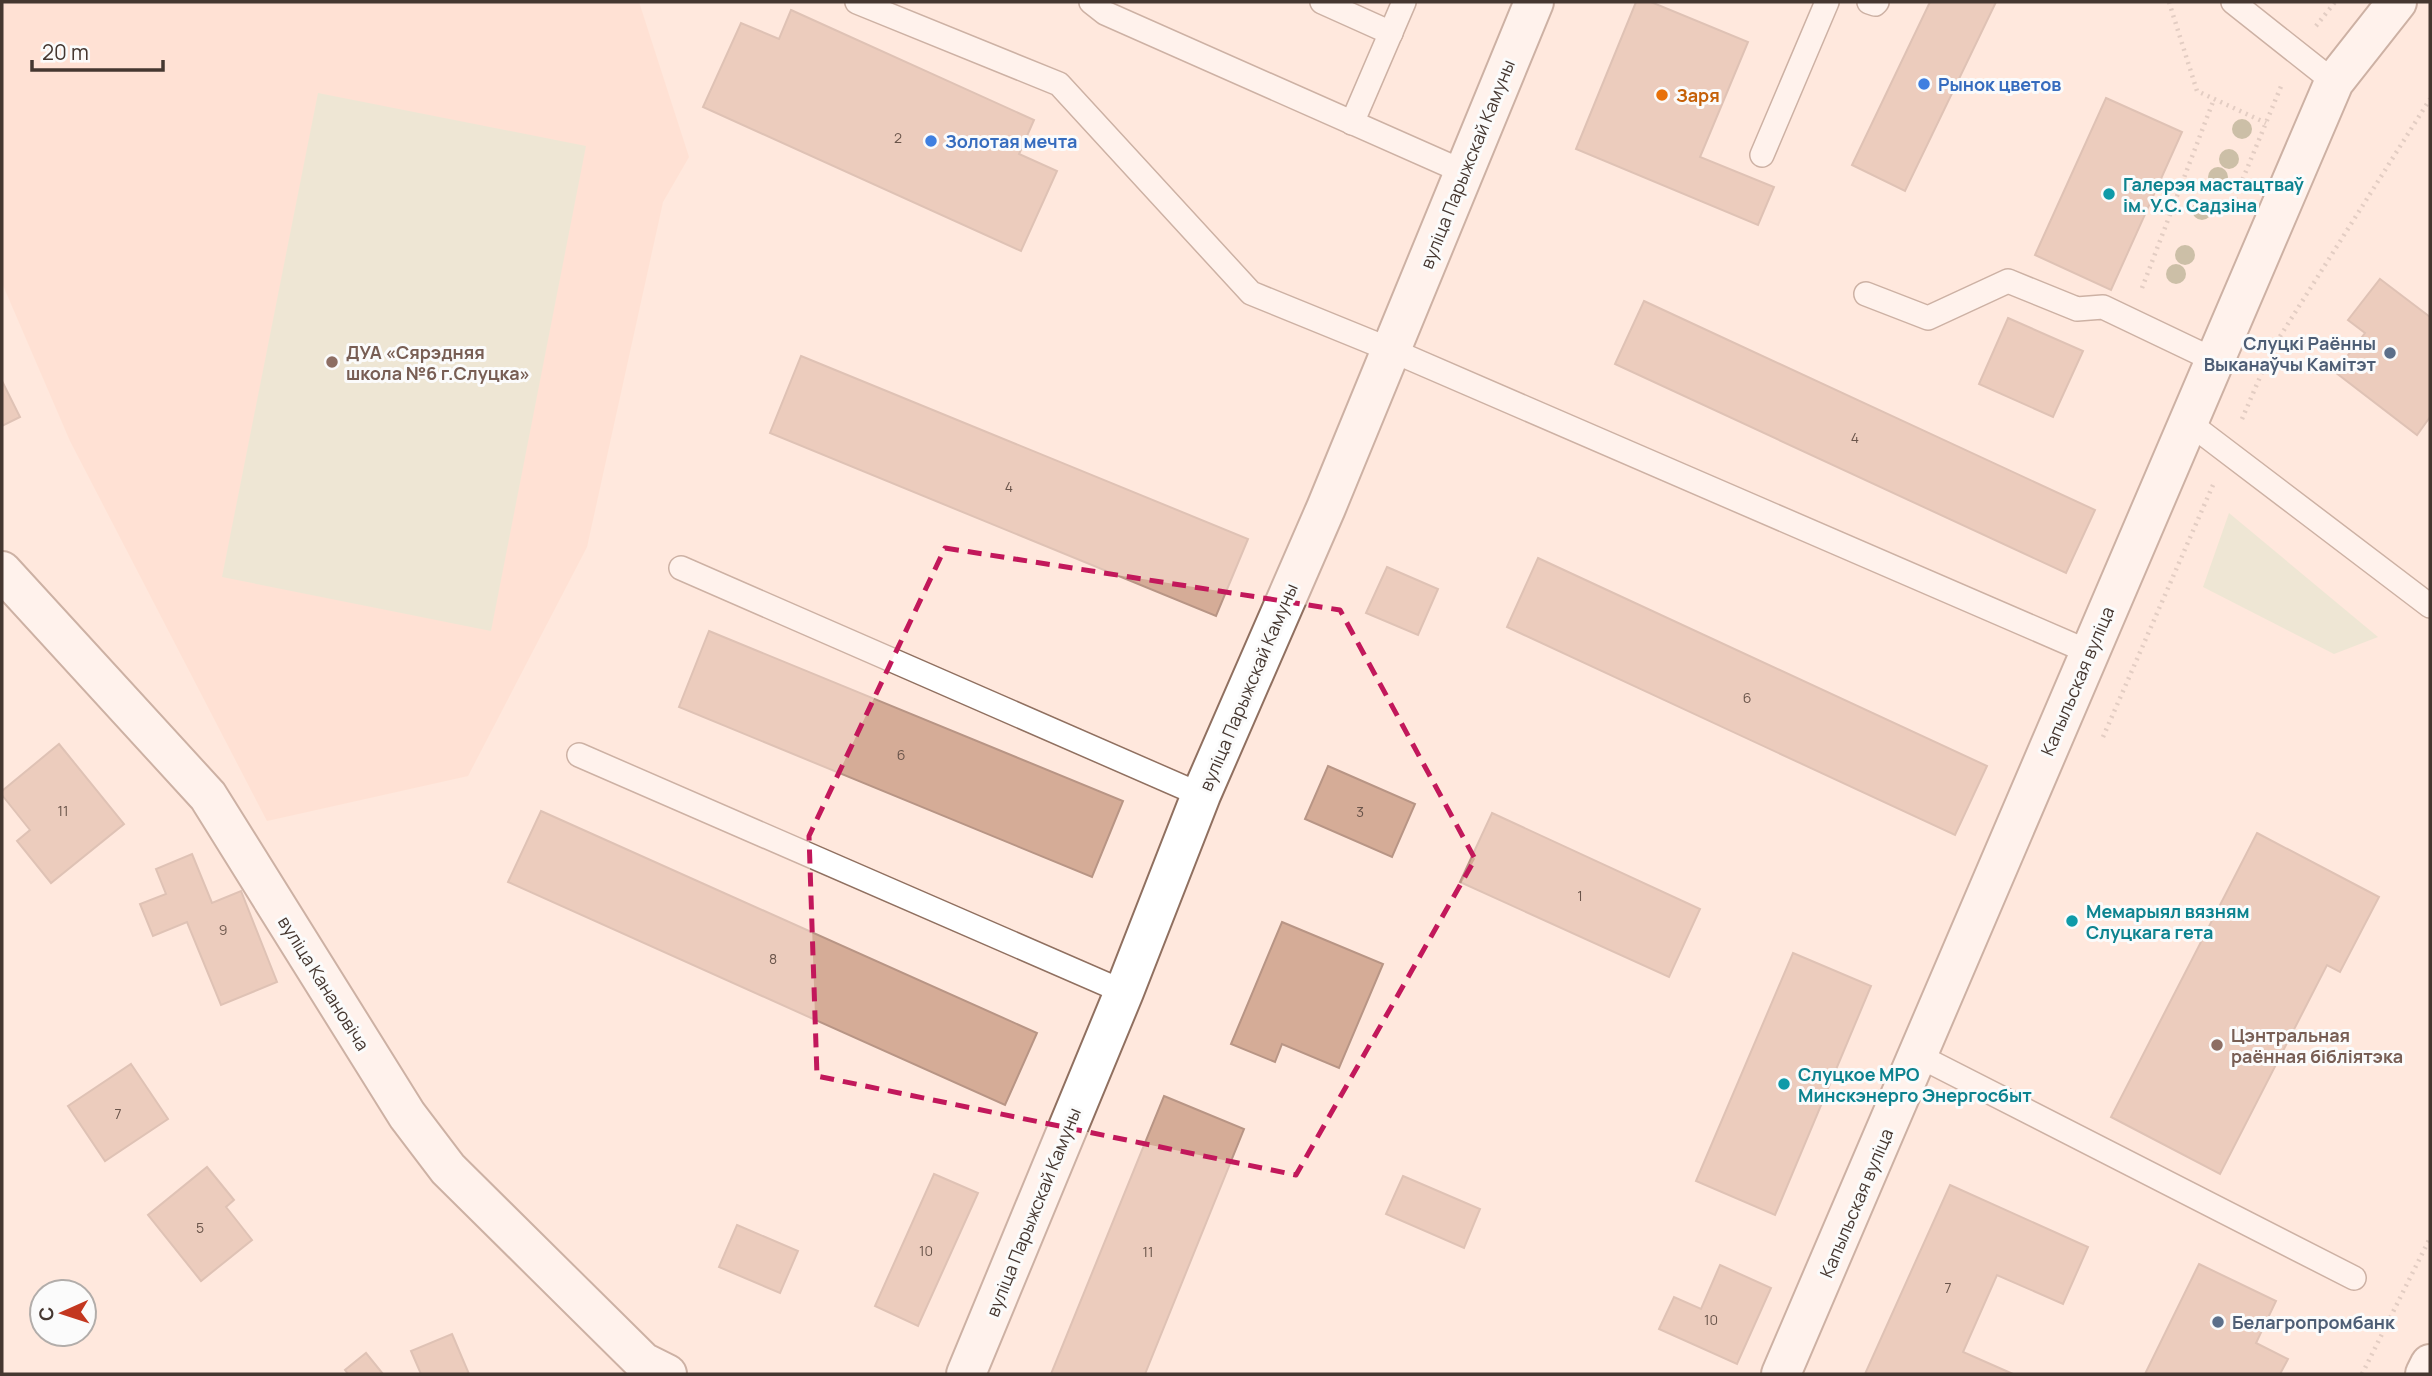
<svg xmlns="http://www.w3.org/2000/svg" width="2432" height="1376" viewBox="0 0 2432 1376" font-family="Manrope,sans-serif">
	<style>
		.built { fill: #fedac9 }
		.green { fill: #dae5ca }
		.building { fill: #d5ac97; stroke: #b89585; stroke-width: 2 }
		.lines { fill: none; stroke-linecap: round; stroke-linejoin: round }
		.service-casing { stroke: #907060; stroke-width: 26 }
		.minor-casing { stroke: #907060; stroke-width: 42 }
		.secondary-casing { stroke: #907060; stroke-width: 42 }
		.path { stroke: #c1ada4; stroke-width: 4.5; stroke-dasharray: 2 5; stroke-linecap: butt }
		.service { stroke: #fff; stroke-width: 23 }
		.minor { stroke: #fff; stroke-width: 38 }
		.secondary { stroke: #fff; stroke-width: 38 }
		.tree { fill: #8f8f67 }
		.marked { fill: none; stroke: #c2185b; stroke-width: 5; stroke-dasharray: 14 9; stroke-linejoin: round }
		.shop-dot { fill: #3f7fe0; stroke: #fbfbfb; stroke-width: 2.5 }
		.food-dot { fill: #e8710a; stroke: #fbfbfb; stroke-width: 2.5 }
		.culture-dot { fill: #0f9aa8; stroke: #fbfbfb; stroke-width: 2.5 }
		.service-dot { fill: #5c6f8a; stroke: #fbfbfb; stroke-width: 2.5 }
		.education-dot { fill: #8d6e63; stroke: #fbfbfb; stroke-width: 2.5 }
		.labels { text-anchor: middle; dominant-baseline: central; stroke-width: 6; stroke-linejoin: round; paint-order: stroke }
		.number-label { font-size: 14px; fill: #69544a }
		.shop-label { font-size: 18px; font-weight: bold; fill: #366cbe; stroke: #fbfbfb; text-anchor: start }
		.food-label { font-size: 18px; font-weight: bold; fill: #c56008; stroke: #fbfbfb; text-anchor: start }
		.street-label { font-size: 18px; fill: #453730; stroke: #fbfbfb }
		.culture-label { font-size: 18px; font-weight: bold; fill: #0d838f; stroke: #fbfbfb; text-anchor: start }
		.service-label { font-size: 18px; font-weight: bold; fill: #4e5e75; stroke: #fbfbfb; text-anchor: end }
		.education-label { font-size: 18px; font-weight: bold; fill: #785e54; stroke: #fbfbfb; text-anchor: start }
	</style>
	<rect width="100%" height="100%" fill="#ffe8dd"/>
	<!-- built -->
	<polygon class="built" points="2,2 639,2 689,157 663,202 587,547 468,776 267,821 70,441 2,283"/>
	<!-- green -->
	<g class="green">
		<polygon points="318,93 586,146 491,631 222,577"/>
		<polygon points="2229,513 2378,637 2334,654 2203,587"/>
	</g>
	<!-- building -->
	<g class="building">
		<polygon points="1636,2 1651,2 1748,42 1700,157 1774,187 1758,225 1576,149"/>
		<polygon points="1930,2 1996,2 1905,191 1852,165"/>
		<polygon points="791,10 1034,120 1019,154 1057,171 1021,251 703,107 741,23 779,39"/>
		<polygon points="2106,98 2182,132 2111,290 2035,255"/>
		<polygon points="2380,279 2430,317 2430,417 2417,435 2335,372 2365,333 2348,320"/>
		<polygon points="1644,301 2095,510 2066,573 1615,364"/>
		<polygon points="2008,318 2083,351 2053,417 1979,384"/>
		<polygon points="801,356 1248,539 1216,616 770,433"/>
		<polygon points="2,381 20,417 2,426"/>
		<polygon points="1538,558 1987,766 1955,835 1507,627"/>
		<polygon points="1387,567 1438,589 1418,635 1366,613"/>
		<polygon points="709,631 1123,801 1092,877 679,707"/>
		<polygon points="59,744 124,824 51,883 17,841 30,830 2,795 2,791"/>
		<polygon points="1328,766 1415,804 1392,857 1305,819"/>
		<polygon points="541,811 1037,1033 1005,1105 508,882"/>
		<polygon points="1492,813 1700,909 1669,977 1460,882"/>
		<polygon points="2257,833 2379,897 2340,972 2327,965 2220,1174 2111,1117"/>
		<polygon points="192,854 212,903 241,891 277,982 221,1005 187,922 153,936 140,904 166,894 156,869"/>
		<polygon points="1282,922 1383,964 1339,1068 1282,1044 1275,1062 1231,1044"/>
		<polygon points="1793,953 1871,986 1775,1215 1696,1181"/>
		<polygon points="131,1064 168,1119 105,1161 68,1106"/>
		<polygon points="1164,1096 1244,1129 1145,1374 1051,1374"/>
		<polygon points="207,1167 234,1200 226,1207 252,1240 201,1281 148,1215"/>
		<polygon points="934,1174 978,1193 918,1326 875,1306"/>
		<polygon points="1403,1176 1480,1209 1464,1248 1386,1214"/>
		<polygon points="1950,1185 2088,1247 2063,1304 1997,1275 1963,1352 2013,1374 1865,1374"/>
		<polygon points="737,1225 798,1251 780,1293 719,1267"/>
		<polygon points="2199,1264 2276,1301 2256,1343 2288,1359 2280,1374 2145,1374"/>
		<polygon points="1720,1265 1771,1288 1737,1364 1659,1329 1674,1297 1701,1309"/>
		<polygon points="452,1334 469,1374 421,1374 411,1351"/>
		<polygon points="366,1353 383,1374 348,1374 345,1370"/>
	</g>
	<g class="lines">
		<defs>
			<g id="service">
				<polyline points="857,2 1059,84 1251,293 1391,350 2089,652"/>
				<polyline points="1091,2 1105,13 1464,172"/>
				<polyline points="1322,2 1391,33"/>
				<polyline points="1869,2 1875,4 1877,2"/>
				<polyline points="2233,2 2334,82"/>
				<polyline points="1352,123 1404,2"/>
				<polyline points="1762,155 1827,2"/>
				<polyline points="1866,294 1928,318 2008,281 2077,309 2103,307 2214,360"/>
				<polyline points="2188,422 2430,606"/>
				<polyline points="681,568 1201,795"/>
				<polyline points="579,755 1124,992"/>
				<polyline points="1919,1056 2354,1278"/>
			</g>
			<g id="minor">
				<polyline points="2,571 208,796 407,1115 448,1169 643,1362 667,1374"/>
				<polyline points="966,1374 1124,992 1201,795 1326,508 1534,2"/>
			</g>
			<g id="secondary">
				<polyline points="1781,1374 2334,82 2397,2"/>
				<polyline points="2425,1374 2430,1364"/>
			</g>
		</defs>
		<!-- service casing -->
		<use href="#service" class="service-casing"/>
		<!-- minor casing -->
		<use href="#minor" class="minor-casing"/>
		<!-- secondary casing -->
		<use href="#secondary" class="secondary-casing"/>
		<!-- path -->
		<g class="path">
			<polyline points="2169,2 2197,91 2266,123"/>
			<polyline points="2316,26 2335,2"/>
			<polyline points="2232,205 2282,84"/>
			<polyline points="2142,288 2214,99"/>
			<polyline points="2242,419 2272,349 2430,99"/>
			<polyline points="2103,737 2213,485"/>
			<polyline points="2362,1374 2430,1238"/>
		</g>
		<!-- service -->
		<use href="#service" class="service"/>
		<!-- minor -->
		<use href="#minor" class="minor"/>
		<!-- secondary -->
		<use href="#secondary" class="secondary"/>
	</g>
	<!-- trees -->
	<g class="tree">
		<circle cx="2242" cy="129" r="10"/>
		<circle cx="2229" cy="159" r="10"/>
		<circle cx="2218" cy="177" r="10"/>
		<circle cx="2202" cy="210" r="10"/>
		<circle cx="2185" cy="255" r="10"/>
		<circle cx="2176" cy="274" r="10"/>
	</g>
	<!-- marked area -->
	<path d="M0 0H2432V1376H0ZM945,548L1340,610L1475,859L1296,1175L817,1076L809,836Z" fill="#ffe8dd" fill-opacity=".55" fill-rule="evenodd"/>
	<path class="marked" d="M945,548L1340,610L1475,859L1296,1175L817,1076L809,836Z"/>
	<!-- markers -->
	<g class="shop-dot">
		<circle cx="1924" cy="84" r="7"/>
		<circle cx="931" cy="141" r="7"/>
	</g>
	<circle class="food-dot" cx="1662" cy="95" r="7"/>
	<g class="culture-dot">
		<circle cx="2109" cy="194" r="7"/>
		<circle cx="2072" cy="921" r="7"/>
		<circle cx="1784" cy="1084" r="7"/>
	</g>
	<g class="service-dot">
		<circle cx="2390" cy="353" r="7"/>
		<circle cx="2218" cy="1322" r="7"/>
	</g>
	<g class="education-dot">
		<circle cx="332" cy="362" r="7"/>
		<circle cx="2217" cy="1045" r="7"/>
	</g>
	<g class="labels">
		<!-- number labels -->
		<g class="number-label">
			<text x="898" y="137">2</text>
			<text x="1855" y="437">4</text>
			<text x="1009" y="486">4</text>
			<text x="1747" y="697">6</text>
			<text x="901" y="754">6</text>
			<text x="63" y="810">11</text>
			<text x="1360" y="811">3</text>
			<text x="1580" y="895">1</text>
			<text x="223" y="929">9</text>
			<text x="773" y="958">8</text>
			<text x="118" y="1113">7</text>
			<text x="200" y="1227">5</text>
			<text x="926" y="1250">10</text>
			<text x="1148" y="1251">11</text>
			<text x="1948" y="1287">7</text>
			<text x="1711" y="1319">10</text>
		</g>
		<!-- shop labels -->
		<g class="shop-label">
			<text x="1938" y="84">Рынок цветов</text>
			<text x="945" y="141">Золотая мечта</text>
		</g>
		<!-- food labels -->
		<g class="food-label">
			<text x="1676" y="95">Заря</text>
		</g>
		<!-- street labels -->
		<g class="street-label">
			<text transform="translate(1467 164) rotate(-68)">вуліца Парыжскай Камуны</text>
			<text transform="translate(2077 681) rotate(-67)">Капыльская вуліца</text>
			<text transform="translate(1248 687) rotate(-67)">вуліца Парыжскай Камуны</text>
			<text transform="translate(324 983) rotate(58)">вуліца Канановіча</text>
			<text transform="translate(1856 1203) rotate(-67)">Капыльская вуліца</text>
			<text transform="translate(1033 1212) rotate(-68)">вуліца Парыжскай Камуны</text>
		</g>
		<!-- culture labels -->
		<g class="culture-label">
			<text x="2123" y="184">Галерэя мастацтваў<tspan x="2123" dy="21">ім. У.С. Садзіна</tspan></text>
			<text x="2086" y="911">Мемарыял вязням<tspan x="2086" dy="21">Слуцкага гета</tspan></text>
			<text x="1798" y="1074">Слуцкое МРО<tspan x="1798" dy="21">Минскэнерго Энергосбыт</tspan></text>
		</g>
		<!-- service labels -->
		<g class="service-label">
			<text x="2376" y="343">Слуцкі Раённы<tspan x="2376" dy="21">Выканаўчы Камітэт</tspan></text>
			<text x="2232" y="1322" text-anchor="start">Белагропромбанк</text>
		</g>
		<!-- education labels -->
		<g class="education-label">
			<text x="346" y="352">ДУА «Сярэдняя<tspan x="346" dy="21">школа №6 г.Слуцка»</tspan></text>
			<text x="2231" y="1035">Цэнтральная<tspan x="2231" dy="21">раённая бібліятэка</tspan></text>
		</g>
	</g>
	<!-- border -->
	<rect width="2432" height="1376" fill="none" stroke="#453730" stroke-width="7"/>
	<!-- north arrow -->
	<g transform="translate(63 1313) rotate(267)"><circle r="33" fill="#fbfbfb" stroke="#b2adaa" stroke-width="2"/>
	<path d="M0-5L12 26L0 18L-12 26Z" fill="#c33720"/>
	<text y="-10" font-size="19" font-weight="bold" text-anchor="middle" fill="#453730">С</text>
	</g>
	<!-- scale -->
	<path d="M32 60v10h131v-10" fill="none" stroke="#453730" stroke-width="3.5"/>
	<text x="42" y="60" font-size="21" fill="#453730" stroke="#fbfbfb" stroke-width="5" paint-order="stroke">20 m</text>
</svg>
